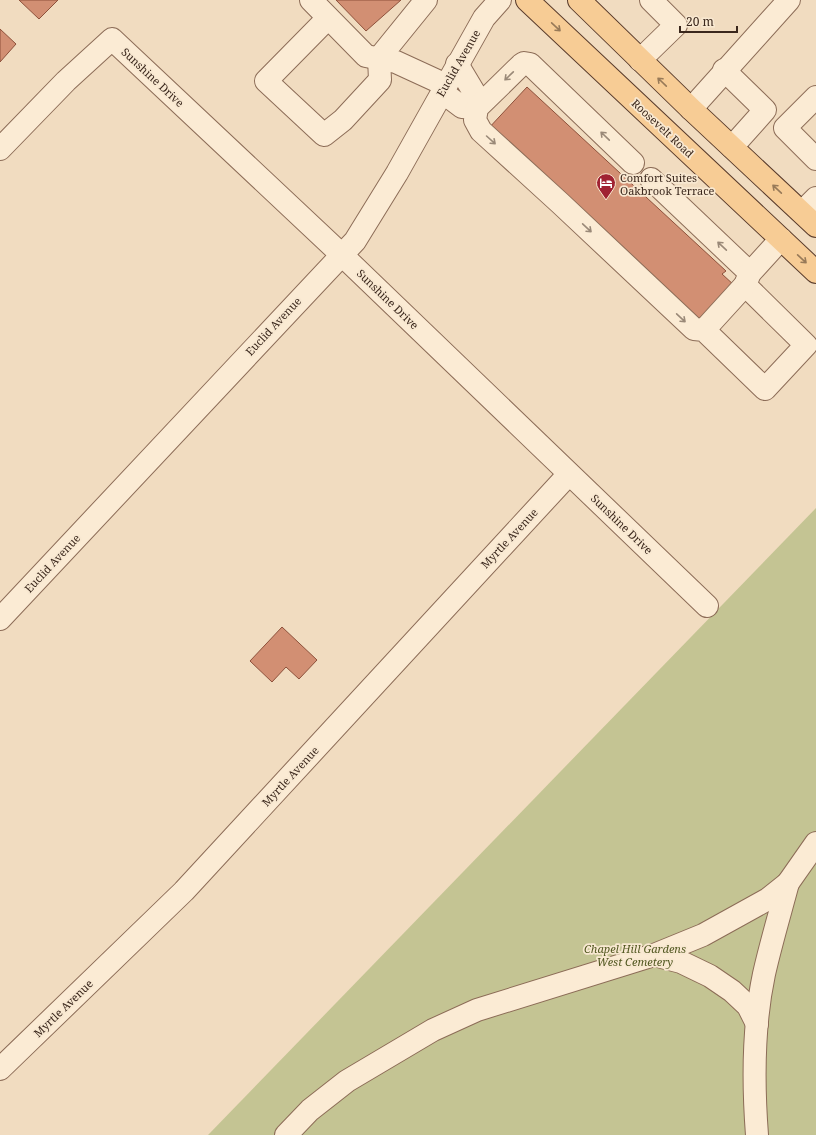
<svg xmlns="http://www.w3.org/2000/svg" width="816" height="1135" viewBox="0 0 816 1135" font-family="'Noto Serif',serif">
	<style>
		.cemetery { fill: #c4c493 }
		.building { fill: #d28f73; stroke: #8d513b }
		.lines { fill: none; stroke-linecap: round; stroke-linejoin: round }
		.minor-casing { stroke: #8c6c57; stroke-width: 24 }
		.major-casing { stroke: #593b2b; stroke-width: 24 }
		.minor { stroke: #fbebd4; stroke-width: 22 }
		.major { stroke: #f7cc95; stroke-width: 22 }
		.oneway { stroke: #987a58 }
		.oneway2 { stroke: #9a8978 }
		.labels { text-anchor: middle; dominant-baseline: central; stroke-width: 3.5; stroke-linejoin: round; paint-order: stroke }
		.street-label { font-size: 11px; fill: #3a271c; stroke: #f8e8d1 }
		.poi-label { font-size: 11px; fill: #3a271c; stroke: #f8e8d1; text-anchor: start }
		.park-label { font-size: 11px; font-style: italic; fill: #525821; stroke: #f8e8d1 }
	</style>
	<rect width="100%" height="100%" fill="#f1dcc0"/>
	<!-- cemetery -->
	<polygon class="cemetery" points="816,508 816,1135 208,1135"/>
	<!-- building -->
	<g class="building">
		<polygon points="19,0 58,0 39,19"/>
		<polygon points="336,0 401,0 366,31"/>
		<polygon points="0,29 16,44 0,62"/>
		<polygon points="527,87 726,271 722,274 735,286 698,326 487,130"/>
		<polygon points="282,627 317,660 299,679 286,667 272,682 250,661"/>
	</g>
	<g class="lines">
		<defs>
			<g id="minor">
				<polyline points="311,0 366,56 396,62 446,85"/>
				<polyline points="328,18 266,81 324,135 343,120 380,80 379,58 426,0"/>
				<polyline points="640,60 676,25 651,0"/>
				<polyline points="724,70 765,110 732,147"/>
				<polyline points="442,92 462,107 477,108 475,94 457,64"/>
				<polyline points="816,97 785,128 816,159"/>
				<polyline points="691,109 789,0"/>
				<polyline points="0,149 66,81 112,39 343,256 707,606"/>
				<polyline points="633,163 530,64 524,63 521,65 477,108 475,120 481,131 560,203 694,329 704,330 765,389 806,345 745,285"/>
				<polyline points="651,179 750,273"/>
				<polyline points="802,212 816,198"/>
				<polyline points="704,330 745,285 750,273 781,239"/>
				<polyline points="0,619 355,241 397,173 484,18 500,0"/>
				<polyline points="654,955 681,962 710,976 732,991 748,1006 757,1024"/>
				<polyline points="0,1069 184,891 569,474"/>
				<polyline points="286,1135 310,1110 347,1081 433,1030 477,1010 654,955 703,935 768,899 788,883 816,843"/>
				<path d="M757,1135C753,1083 753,1026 764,974C771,943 780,913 788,883"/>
			</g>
			<g id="major">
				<polyline points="527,0 816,272"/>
				<polyline points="579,0 691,109 816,226"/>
			</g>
		</defs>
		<!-- minor casing -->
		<use href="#minor" class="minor-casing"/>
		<!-- major casing -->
		<use href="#major" class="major-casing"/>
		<!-- minor -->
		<use href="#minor" class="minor"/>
		<!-- major -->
		<use href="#major" class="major"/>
	</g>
	<!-- one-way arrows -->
	<defs><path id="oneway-shaft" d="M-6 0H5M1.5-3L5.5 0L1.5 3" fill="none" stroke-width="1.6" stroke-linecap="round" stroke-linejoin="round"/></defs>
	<g class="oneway">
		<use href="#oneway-shaft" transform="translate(556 27) rotate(43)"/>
		<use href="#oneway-shaft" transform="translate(662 82) rotate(-136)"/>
		<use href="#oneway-shaft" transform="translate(777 189) rotate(-137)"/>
		<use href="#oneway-shaft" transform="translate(802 259) rotate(43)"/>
	</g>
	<g class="oneway2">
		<use href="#oneway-shaft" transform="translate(509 76) rotate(136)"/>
		<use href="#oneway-shaft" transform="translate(605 136) rotate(-136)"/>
		<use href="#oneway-shaft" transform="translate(491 140) rotate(42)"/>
		<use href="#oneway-shaft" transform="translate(587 228) rotate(43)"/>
		<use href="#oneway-shaft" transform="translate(722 246) rotate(-137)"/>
		<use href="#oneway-shaft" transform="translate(681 318) rotate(43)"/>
	</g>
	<!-- icons -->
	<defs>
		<symbol id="hotel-pin" viewBox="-11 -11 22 30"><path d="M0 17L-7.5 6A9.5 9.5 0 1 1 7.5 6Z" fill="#a02233" stroke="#f8e8d1"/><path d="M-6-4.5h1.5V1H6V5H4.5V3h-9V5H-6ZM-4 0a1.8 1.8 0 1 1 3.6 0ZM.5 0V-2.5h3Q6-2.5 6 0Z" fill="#fff"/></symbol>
	</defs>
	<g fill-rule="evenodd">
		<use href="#hotel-pin" x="595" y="172" width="22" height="30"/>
	</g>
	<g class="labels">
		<!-- street labels -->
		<g class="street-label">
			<text transform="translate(458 63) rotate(-60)">Euclid Avenue</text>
			<text transform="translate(153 77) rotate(43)">Sunshine Drive</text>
			<text transform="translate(663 128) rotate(43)">Roosevelt Road</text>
			<text transform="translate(388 299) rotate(44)">Sunshine Drive</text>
			<text transform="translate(273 326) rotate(-47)">Euclid Avenue</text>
			<text transform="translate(622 524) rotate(44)">Sunshine Drive</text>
			<text transform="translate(509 538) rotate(-47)">Myrtle Avenue</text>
			<text transform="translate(52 563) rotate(-47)">Euclid Avenue</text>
			<text transform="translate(290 776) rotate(-47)">Myrtle Avenue</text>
			<text transform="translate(63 1008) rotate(-44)">Myrtle Avenue</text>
		</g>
		<!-- poi labels -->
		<g class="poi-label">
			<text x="620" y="177">Comfort Suites<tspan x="620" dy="13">Oakbrook Terrace</tspan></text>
		</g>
		<!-- park labels -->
		<g class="park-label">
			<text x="635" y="948">Chapel Hill Gardens<tspan x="635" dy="13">West Cemetery</tspan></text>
		</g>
	</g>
	<!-- scale -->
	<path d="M680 26v6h57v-6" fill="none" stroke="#3a271c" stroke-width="2"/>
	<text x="686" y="26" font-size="12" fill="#3a271c" stroke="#f8e8d1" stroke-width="3" paint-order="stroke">20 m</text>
</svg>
